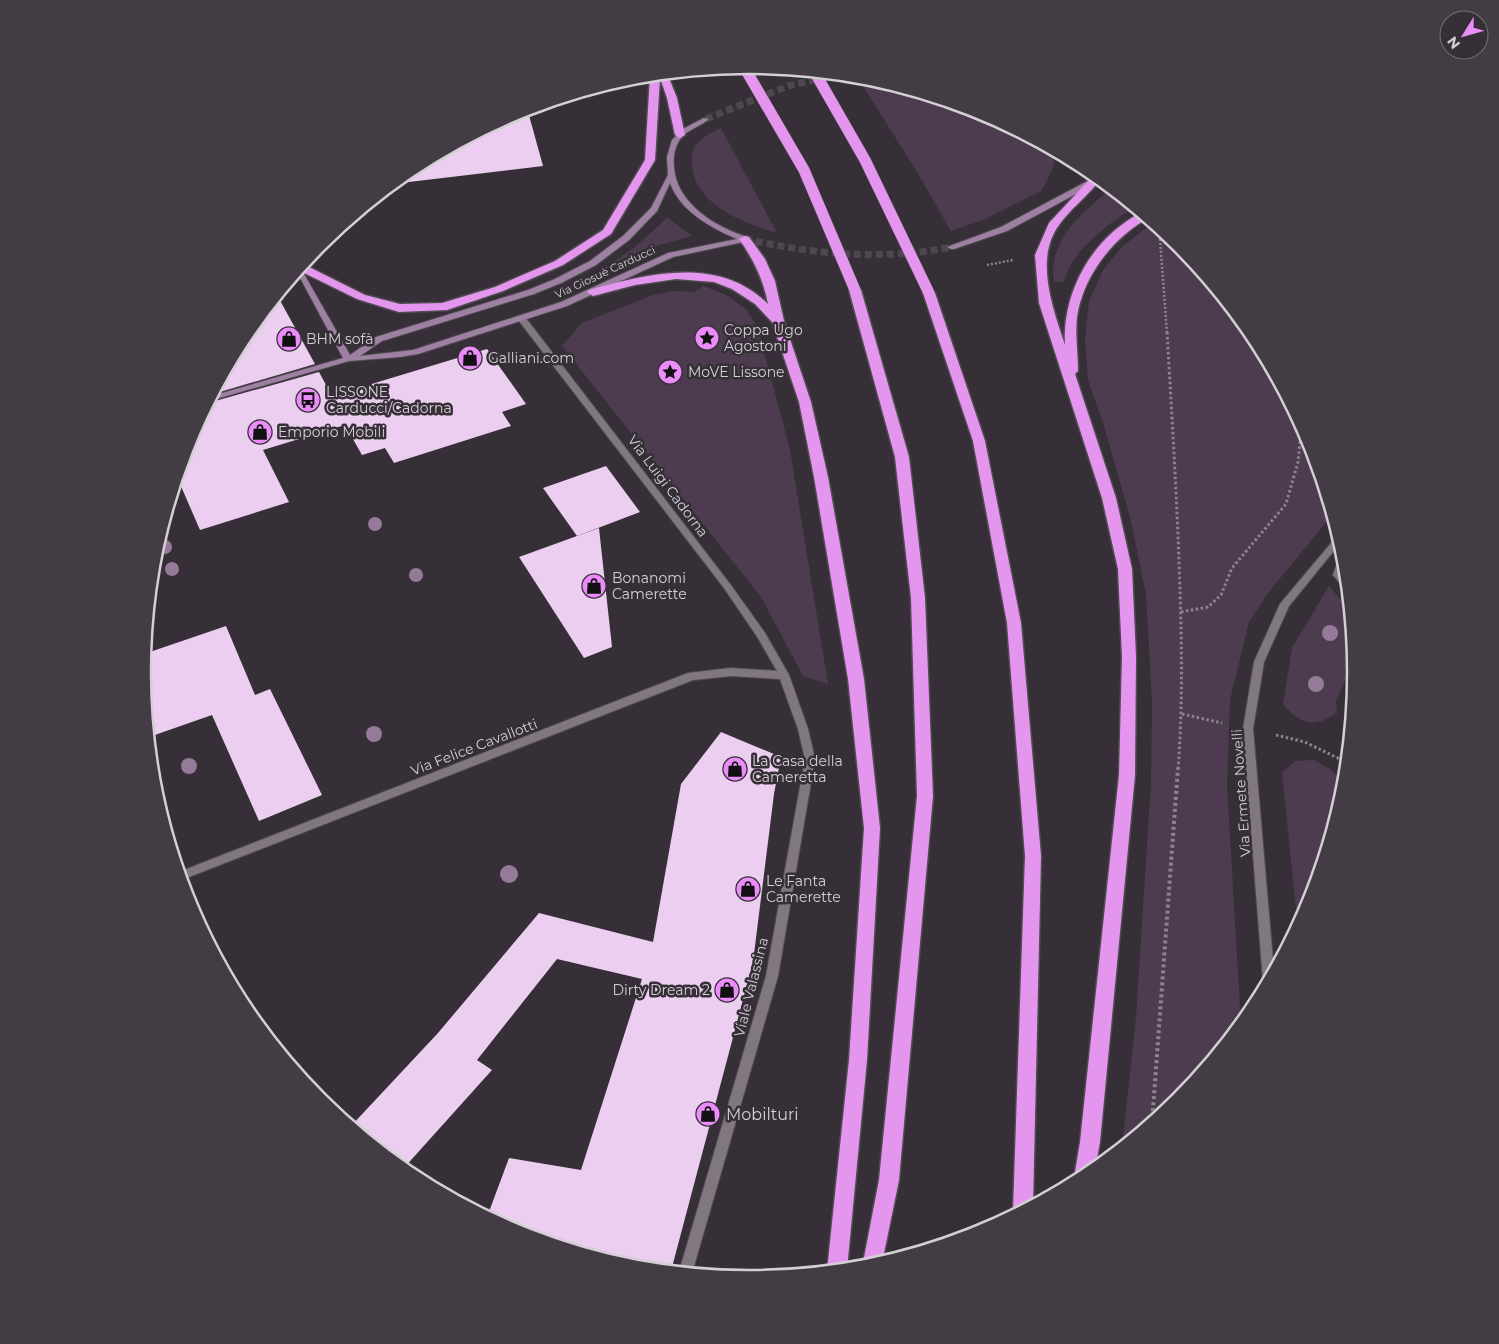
<svg xmlns="http://www.w3.org/2000/svg" width="1499" height="1344" viewBox="0 0 1499 1344" font-family="Montserrat,sans-serif">
	<style>
		.green { fill: #4d3c50 }
		.building { fill: #eccff0 }
		.lines { fill: none; stroke-linecap: round; stroke-linejoin: round }
		.secondary-tunnel { stroke: #4e474f; stroke-width: 7; stroke-dasharray: 7 4; stroke-linecap: butt }
		.lane-casing { stroke: #514b52; stroke-width: 2 }
		.street-casing { stroke: #514b52; stroke-width: 2 }
		.secondary-casing { stroke: #514b52; stroke-width: 2 }
		.highway-casing { stroke: #514b52; stroke-width: 3 }
		.path-far2 { stroke: #8a848b; stroke-width: 2.5; stroke-dasharray: 2 2; stroke-linecap: butt }
		.path-far1 { stroke: #8a848b; stroke-width: 3; stroke-dasharray: 2.5 2.5; stroke-linecap: butt }
		.path { stroke: #8a848b; stroke-width: 4; stroke-dasharray: 3 3; stroke-linecap: butt }
		.lane { fill: #807781; fill-rule: evenodd }
		.street { fill: #807781; fill-rule: evenodd }
		.secondary { fill: #9e80a2; fill-rule: evenodd }
		.highway { fill: #e496ef; fill-rule: evenodd }
		.highway-bridge-casing { stroke: #514b52; stroke-width: 12; stroke-linecap: butt }
		.highway-bridge { stroke: #e496ef; stroke-width: 11 }
		.tree { fill: #967a99 }
		.labels { text-anchor: middle; dominant-baseline: central; stroke-width: 5; stroke-linejoin: round; paint-order: stroke }
		.far-street-label { font-size: 11px; fill: #d4cfd5; stroke: #362f37 }
		.poi-label { font-size: 14px; fill: #d4cfd5; stroke: #362f37; text-anchor: start }
		.street-label { font-size: 14px; fill: #d4cfd5; stroke: #362f37 }
		.near-poi-label { font-size: 16px; fill: #d4cfd5; stroke: #362f37; text-anchor: start }
		.rim { fill: none; stroke: #d4cfd5; stroke-width: 2.5 }
	</style>
	<rect width="100%" height="100%" fill="#362f37"/>
	<!-- green -->
	<g class="green">
		<polygon points="876,79 982,111 1056,151 1053,169 1041,191 983,220 951,231 914,167 859,80"/>
		<path d="M721,128L777,233C744,223 697,206 692,167C689,144 702,137 721,128Z"/>
		<path d="M1112,188L1136,208C1115,217 1086,242 1073,261C1069,268 1066,275 1063,282H1054C1047,241 1083,211 1112,188Z"/>
		<path d="M667,217L692,236L652,247L591,280L588,277C618,261 644,242 667,217Z"/>
		<polygon points="1153,222 1179,243 1254,335 1310,440 1333,514 1268,593 1249,622 1230,700 1227,785 1241,1025 1179,1101 1122,1148 1136,1017 1151,783 1152,703 1146,594 1130,517 1103,423 1088,380 1085,339 1089,301 1103,270 1123,246"/>
		<polygon points="704,286 728,296 747,310 758,329 790,450 828,684 803,676 761,597 562,346 582,323 653,295 675,291 694,292"/>
		<path d="M1329,586L1344,604L1350,609L1355,660L1336,700L1337,712C1314,730 1300,724 1283,704L1292,648Z"/>
		<path d="M1314,760C1331,770 1341,773 1344,794L1310,905L1298,927L1282,773L1295,761Z"/>
	</g>
	<!-- building -->
	<g class="building">
		<polygon points="527,108 543,166 392,184 413,167 517,111"/>
		<polygon points="277,295 315,364 213,394 245,335"/>
		<polygon points="487,349 526,404 502,412 511,426 394,463 385,448 362,455 345,425 263,450 289,502 200,530 177,477 189,440 208,403 319,372 332,396"/>
		<polygon points="606,466 640,512 577,536 543,488"/>
		<polygon points="599,528 612,647 584,658 519,557"/>
		<polygon points="226,626 255,695 270,689 322,795 259,821 212,715 149,737 142,672 144,654"/>
		<polygon points="721,732 781,757 774,794 753,962 671,1271 631,1267 517,1233 487,1217 509,1158 581,1170 642,979 557,959 477,1060 492,1070 403,1169 351,1126 438,1033 539,913 653,942 681,784"/>
	</g>
	<g class="lines">
		<!-- secondary-tunnel -->
		<g class="secondary-tunnel">
			<polyline points="706,119 788,86 839,74"/>
			<path d="M745,239C814,254 881,261 951,247"/>
		</g>
		<defs>
			<polygon id="lane" points="1344,551 1346,565 1343,575 1347,580 1348,590 1345,589 1333,575 1340,554"/>
			<g id="street">
				<polygon points="519,317 525,317 730,584 765,633 789,675 808,729 815,759 778,976 692,1273 679,1272 766,976 805,759 798,729 780,679 731,676 693,680 184,879 181,880 179,872 688,673 731,668 777,671 758,638 724,588 519,321"/>
				<polygon points="1339,535 1341,542 1289,606 1264,662 1253,729 1274,972 1267,985 1263,981 1243,729 1254,662 1280,604 1337,536"/>
			</g>
			<g id="secondary">
				<path d="M704,118L709,119C700,127 685,130 679,141C674,149 673,158 674,167C676,203 716,228 748,237V241L673,257L567,306L418,354L400,357L349,361L209,401L212,396L343,358L297,272L300,267L350,355L376,337L528,290L555,279L590,261L623,236L651,208L668,175L667,157L672,140L683,129ZM670,183C680,211 711,228 737,239L668,253L561,302L413,350L360,356L382,341L534,294L561,283L596,265L629,240L657,211Z"/>
				<polygon points="1097,176 1102,180 1007,231 954,249 951,249 947,247 1001,227"/>
			</g>
			<g id="highway">
				<polygon points="667,73 677,98 685,135 680,138 675,135 667,98 660,78 655,160 611,234 563,265 503,291 447,310 399,312 357,299 298,270 303,264 365,295 400,304 442,303 495,287 555,261 603,230 645,160 650,75"/>
				<path d="M1093,179L1098,182C1087,197 1070,209 1059,225C1034,259 1053,309 1065,345C1062,291 1093,237 1142,212L1148,218C1113,238 1083,276 1077,317C1075,335 1078,353 1078,371L1075,374L1116,498L1132,569L1136,657L1135,775L1100,1142L1095,1170L1076,1182L1074,1178L1080,1142L1119,775L1122,657L1118,569L1102,498L1039,303L1035,255L1049,223L1089,180Z"/>
				<path d="M745,236L749,237L765,259L775,281L784,321L811,402L828,477L864,679L880,828L867,1060L847,1269L827,1271L849,1060L864,828L848,679L814,477L799,402L772,322L755,304L732,289L714,282L676,279L635,285L593,296L587,292L589,290C648,274 718,255 768,304C763,279 754,260 739,239Z"/>
				<polygon points="855,286 861,290 909,457 925,598 933,796 899,1180 882,1263 862,1268 879,1180 917,796 911,598 895,457 849,290"/>
				<polygon points="929,289 935,293 985,441 1021,623 1041,856 1033,1205 1015,1215 1013,1211 1025,856 1007,623 973,441 923,293"/>
			</g>
		</defs>
		<!-- lane casing -->
		<use href="#lane" class="lane-casing"/>
		<!-- street casing -->
		<use href="#street" class="street-casing"/>
		<!-- secondary casing -->
		<use href="#secondary" class="secondary-casing"/>
		<!-- highway casing -->
		<use href="#highway" class="highway-casing"/>
		<!-- path-far2 -->
		<g class="path-far2">
			<polyline points="1160,239 1167,333"/>
			<polyline points="987,265 1013,260"/>
		</g>
		<!-- path-far1 -->
		<g class="path-far1">
			<path d="M1167,332C1171,399 1175,467 1178,535C1181,614 1184,692 1178,770"/>
			<polyline points="1181,612 1208,607 1221,595 1232,568 1286,504 1298,462 1302,423"/>
			<polyline points="1182,714 1222,723"/>
			<polyline points="1276,735 1305,742 1348,763"/>
		</g>
		<!-- path -->
		<polyline class="path" points="1152,1123 1178,768"/>
		<!-- lane -->
		<use href="#lane" class="lane"/>
		<!-- street -->
		<use href="#street" class="street"/>
		<!-- secondary -->
		<use href="#secondary" class="secondary"/>
		<!-- highway -->
		<use href="#highway" class="highway"/>
		<defs>
			<g id="highway-bridge">
				<polyline points="814,71 865,160 929,293"/>
				<polyline points="747,72 804,170 855,290"/>
			</g>
		</defs>
		<!-- highway-bridge casing -->
		<use href="#highway-bridge" class="highway-bridge-casing"/>
		<!-- highway-bridge -->
		<use href="#highway-bridge" class="highway-bridge"/>
	</g>
	<!-- trees -->
	<g class="tree">
		<circle cx="375" cy="524" r="7"/>
		<circle cx="165" cy="547" r="7"/>
		<circle cx="172" cy="569" r="7"/>
		<circle cx="416" cy="575" r="7"/>
		<circle cx="1330" cy="633" r="8"/>
		<circle cx="1316" cy="684" r="8"/>
		<circle cx="374" cy="734" r="8"/>
		<circle cx="189" cy="766" r="8"/>
		<circle cx="509" cy="874" r="9"/>
	</g>
	<!-- icons -->
	<defs>
		<symbol id="sight-disc" viewBox="-11 -11 22 22"><circle r="9.5" fill="#ec8cfa" stroke="#362f37"/><path d="M0-6L1.8-2.2L6-1.7L2.9 1.2L3.7 5.4L0 3.3L-3.7 5.4L-2.9 1.2L-6-1.7L-1.8-2.2Z" fill="#111"/></symbol>
		<symbol id="shop-disc" viewBox="-11 -11 22 22"><circle r="9.5" fill="#ec8cfa" stroke="#362f37"/><path d="M-5-2.5h2.3a2.7 3.5 0 0 1 5.4 0H5L5.5 6h-11ZM-1.5-2.5h3a1.5 2.3 0 0 0-3 0Z" fill="#111"/></symbol>
		<symbol id="bus-disc" viewBox="-11 -11 22 22"><circle r="9.5" fill="#ec8cfa" stroke="#362f37"/><path d="M-5-6H5V4H4V6H2V4H-2V6H-4V4H-5ZM-3.5-4V0h7V-4ZM-3.5 1.2v1.5H-2V1.2ZM2 1.2v1.5H3.5V1.2Z" fill="#111"/></symbol>
	</defs>
	<g fill-rule="evenodd">
		<use href="#sight-disc" x="693" y="324" width="28" height="28"/>
		<use href="#shop-disc" x="275" y="325" width="28" height="28"/>
		<use href="#shop-disc" x="456" y="344" width="28" height="28"/>
		<use href="#sight-disc" x="656" y="358" width="28" height="28"/>
		<use href="#bus-disc" x="294" y="386" width="28" height="28"/>
		<use href="#shop-disc" x="246" y="418" width="28" height="28"/>
		<use href="#shop-disc" x="580" y="572" width="28" height="28"/>
		<use href="#shop-disc" x="721" y="755" width="28" height="28"/>
		<use href="#shop-disc" x="734" y="875" width="28" height="28"/>
		<use href="#shop-disc" x="713" y="976" width="28" height="28"/>
		<use href="#shop-disc" x="694" y="1100" width="28" height="28"/>
	</g>
	<g class="labels">
		<!-- far-street labels -->
		<g class="far-street-label">
			<text transform="translate(605 272) rotate(-25)">Via Giosuè Carducci</text>
		</g>
		<!-- poi labels -->
		<g class="poi-label">
			<text x="724" y="330">Coppa Ugo<tspan x="724" dy="16">Agostoni</tspan></text>
			<text x="306" y="339">BHM sofà</text>
			<text x="488" y="358">Galliani.com</text>
			<text x="688" y="372">MoVE Lissone</text>
			<text x="326" y="392">LISSONE<tspan x="326" dy="16">Carducci/Cadorna</tspan></text>
			<text x="278" y="432">Emporio Mobili</text>
			<text x="612" y="578">Bonanomi<tspan x="612" dy="16">Camerette</tspan></text>
			<text x="752" y="761">La Casa della<tspan x="752" dy="16">Cameretta</tspan></text>
			<text x="766" y="881">Le Fanta<tspan x="766" dy="16">Camerette</tspan></text>
			<text x="710" y="990" text-anchor="end">Dirty Dream 2</text>
		</g>
		<!-- street labels -->
		<g class="street-label">
			<text transform="translate(668 486) rotate(53)">Via Luigi Cadorna</text>
			<text transform="translate(474 747) rotate(-21)">Via Felice Cavallotti</text>
			<text transform="translate(1241 793) rotate(-94)">Via Ermete Novelli</text>
			<text transform="translate(751 987) rotate(-76)">Viale Valassina</text>
		</g>
		<!-- near-poi labels -->
		<g class="near-poi-label">
			<text x="726" y="1114">Mobilturi</text>
		</g>
	</g>
	<!-- crop -->
	<path d="M0 0H1499V1344H0ZM151 672a598 598 0 1 1 1196 0a598 598 0 1 1-1196 0Z" fill="#433c44" fill-rule="evenodd"/>
	<path class="rim" d="M151 672a598 598 0 1 1 1196 0a598 598 0 1 1-1196 0Z"/>
	<!-- north arrow -->
	<g transform="translate(1464 35) rotate(233)"><circle r="24" fill="#362f37" stroke="#756f76"/>
	<path d="M0-4L9 19L0 12L-9 19Z" fill="#ec8cfa"/>
	<text y="-8" font-size="14" font-weight="bold" text-anchor="middle" fill="#d4cfd5">N</text>
	</g>
</svg>
